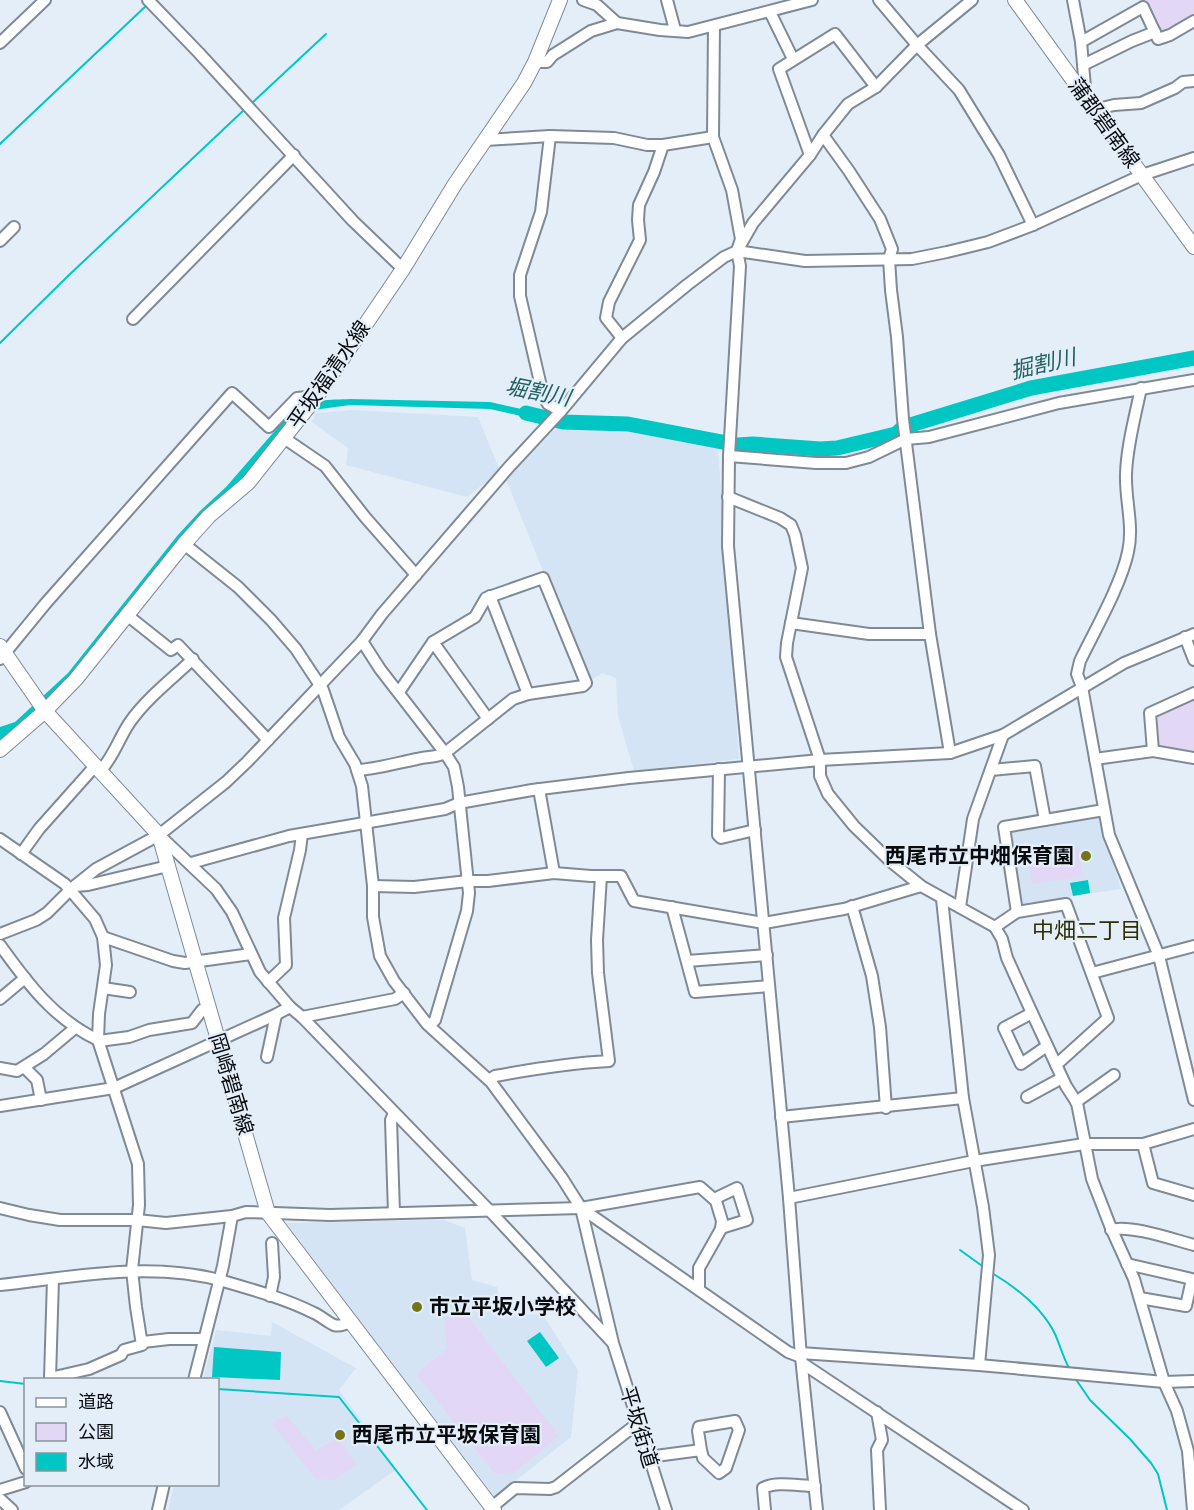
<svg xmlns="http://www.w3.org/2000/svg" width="1194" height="1510" viewBox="0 0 1194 1510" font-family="Roboto,'Noto Sans JP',sans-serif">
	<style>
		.built { fill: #d4e4f5 }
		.green { fill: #e3d7f6 }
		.water { fill: #00c7c4 }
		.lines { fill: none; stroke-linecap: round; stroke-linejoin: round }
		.stream { stroke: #00c7c4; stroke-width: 2 }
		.river { stroke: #00c7c4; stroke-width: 15 }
		.minor-casing { stroke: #808a94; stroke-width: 14 }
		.major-casing { stroke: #808a94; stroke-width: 16 }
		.minor { stroke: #fff; stroke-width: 10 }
		.major { stroke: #fff; stroke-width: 14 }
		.poi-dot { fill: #74751b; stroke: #e3eef9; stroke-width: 2 }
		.labels { text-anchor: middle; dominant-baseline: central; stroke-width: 4.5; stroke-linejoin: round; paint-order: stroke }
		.street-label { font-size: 21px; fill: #080c0f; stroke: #e3eef9 }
		.poi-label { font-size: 21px; font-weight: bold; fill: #080c0f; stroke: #e3eef9; text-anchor: start }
		.water-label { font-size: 22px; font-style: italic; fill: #21615f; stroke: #e3eef9 }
		.neighbourhood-label { font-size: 22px; fill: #2d2e03; stroke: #e3eef9 }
	</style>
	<rect width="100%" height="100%" fill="#e3eef9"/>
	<!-- built -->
	<g class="built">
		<polygon points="353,410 478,417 500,471 467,497 346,465 348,448 312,422 316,413"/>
		<polygon points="556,428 632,430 692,444 718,447 739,759 634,771 618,716 616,678 602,673 588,682 505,477"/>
		<polygon points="1102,816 1104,833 1121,889 1020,904 1009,831"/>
		<polygon points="444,1220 465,1228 472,1280 497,1287 503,1313 543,1315 578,1370 571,1437 495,1497 286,1223"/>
		<polygon points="272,1322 356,1368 339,1390 397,1469 339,1510 168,1510 174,1485 218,1484 218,1380 203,1379 216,1330 271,1336"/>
	</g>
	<!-- green -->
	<g class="green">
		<polygon points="1139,0 1194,0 1194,15 1159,32 1146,5"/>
		<polygon points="1194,697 1194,754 1157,748 1155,715"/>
		<polygon points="1078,847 1082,877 1032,884 1027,854"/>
		<polygon points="468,1316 559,1436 513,1474 494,1473 416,1374 447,1349 445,1317"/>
		<polygon points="286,1415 316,1450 338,1438 357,1464 334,1480 316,1479 272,1424"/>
	</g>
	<!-- water -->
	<g class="water">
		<path d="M350,399L490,402L547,415L543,421L490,409L350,405L299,412L72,678L0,742V727L15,722L68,673L177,536L200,511L226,487L293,410C309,399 331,400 350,399Z"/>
		<polygon points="1088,880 1090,893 1073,896 1070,883"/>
		<polygon points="540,1332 559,1358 546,1367 527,1341"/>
		<polygon points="214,1347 281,1352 280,1380 212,1377"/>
	</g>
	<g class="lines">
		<!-- stream -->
		<g class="stream">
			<polyline points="252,103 326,34"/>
			<polyline points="0,144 148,4"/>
			<polyline points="0,343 68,276 245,109"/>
			<polyline points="960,1250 985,1268"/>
			<path d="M992,1273C1017,1288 1042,1307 1055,1334C1060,1345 1063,1357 1069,1368"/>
			<polyline points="1075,1378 1090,1400 1130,1439 1151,1463 1158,1474 1167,1510"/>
			<polyline points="0,1381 26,1384"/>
			<polyline points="218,1389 339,1397 427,1510"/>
		</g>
		<!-- river -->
		<polyline class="river" points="526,413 563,422 628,424 738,445 753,444 820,449 837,448 896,434 904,427 1031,388 1194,358"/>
		<defs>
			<g id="minor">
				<polyline points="148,0 199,53 353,221 403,269"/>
				<polyline points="583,0 597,5 617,23"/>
				<polyline points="667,0 675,30"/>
				<polyline points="879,0 917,45 959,90 999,155 1033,225"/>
				<polyline points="1073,0 1081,42 1086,98"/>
				<polyline points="770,12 793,59"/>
				<polyline points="714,26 713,137 732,190 741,239 737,251 740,266 729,456 728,546 789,1198 801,1357 817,1510"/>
				<polyline points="1081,42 1143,7 1158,39 1170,35 1194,21"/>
				<polyline points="0,43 45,0"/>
				<polyline points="535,62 547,62 553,55 591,31 617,23 660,30 688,32 812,0"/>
				<polyline points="1083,65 1132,41 1155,32"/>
				<polyline points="1094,110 1114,105 1141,103 1175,88 1183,82 1194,81"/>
				<polyline points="823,135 849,171 880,219 892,249 889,259 891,290 897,337 903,419 930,634 950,753"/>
				<polyline points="550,136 541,212 520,275 520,296 543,395 548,404 561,411"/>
				<polyline points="486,140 550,136 614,138 647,145 663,145 713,137"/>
				<polyline points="810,155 779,69 835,34 876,87"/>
				<polyline points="0,241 14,227"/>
				<polyline points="737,251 805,261 912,259 947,252 988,242 1033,225 1142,175 1194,158"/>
				<polyline points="133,319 294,155"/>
				<polyline points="622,338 606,318 609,302 640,240 638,220 639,205 654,172 663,145"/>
				<path d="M1141,388C1135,417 1127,445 1126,474C1125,500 1134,526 1128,552C1121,585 1095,630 1080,661L1077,674L1082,687L1109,835L1159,956L1194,1100"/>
				<polyline points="284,438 325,466 365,517 416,575"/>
				<polyline points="729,456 816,463 846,463 869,457 906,439 929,437 1059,403 1194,380"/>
				<polyline points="728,497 780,518 791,525 795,535 802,568 787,643 786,657 820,760 820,776 828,794 854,826 889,860 921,886 995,927 1002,939 1007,958 1032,1013 1066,1086 1077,1103 1092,1179 1111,1228 1134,1279 1164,1382 1177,1411 1188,1451 1193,1510"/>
				<polyline points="184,544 238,587 271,620 296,649 323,690 339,737 355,764 362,786 373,886 373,917 380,956 394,981 427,1024 491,1082 562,1178 581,1208 613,1343 666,1510"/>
				<polyline points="490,596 528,694"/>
				<polyline points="127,615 171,650 178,645 268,740"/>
				<polyline points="791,623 869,634 930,634"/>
				<polyline points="1185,637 1194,660"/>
				<polyline points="362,641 380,669 445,753 454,767 458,787 469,893 467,911 435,1020 430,1025"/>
				<polyline points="433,642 488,719"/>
				<polyline points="0,659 46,603 232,393 269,427 297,398 317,396"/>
				<polyline points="1153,751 1150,713 1194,693"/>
				<polyline points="1095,759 1153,751 1194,758"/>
				<polyline points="719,769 718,835 721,838 755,830"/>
				<path d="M101,770C114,756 119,738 130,722C147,698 172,679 193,659"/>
				<path d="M357,770C378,769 396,763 417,759C427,756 435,758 445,753L513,699L528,694L583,686L586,683L543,578L486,598L475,617L433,642L399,692"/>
				<polyline points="991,770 1035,766 1045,820"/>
				<polyline points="539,789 554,873"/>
				<polyline points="159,835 216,889 232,912 260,972 290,1007 302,1017 489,1210 612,1342"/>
				<polyline points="0,839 65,884 95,919 103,937 106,965 99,1014 98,1040 138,1164 139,1205 132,1270 136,1307 142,1345 124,1350 121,1355 89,1369 50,1378 53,1279"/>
				<polyline points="21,854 39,829 96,765"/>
				<polyline points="191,863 289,836 445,809 459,803 532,790 629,778 820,760 950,753 1003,735 1124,663 1194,634"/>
				<polyline points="75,886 88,885 168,866"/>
				<polyline points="373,886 414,887 468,881 488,881 554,873 591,876 621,876 634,901 764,923 844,909 921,886"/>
				<polyline points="942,899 963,1098 983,1207 989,1255 979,1365"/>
				<polyline points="852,906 872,976 880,1027 886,1108"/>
				<polyline points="672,907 695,992 769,986"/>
				<polyline points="960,907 973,819 1003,735"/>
				<polyline points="1017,912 1004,827 1104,810"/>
				<polyline points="995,927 1017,912 1066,904 1108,1018 1056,1065"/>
				<polyline points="0,934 36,920 47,913 71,889 96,869 159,835 226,782 247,762 362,641 382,614 509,467 561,411 622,338 687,285 724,257 737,251 753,223 810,155 823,135 848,104 876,87 917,45 972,0"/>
				<polyline points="103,937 173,961 185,963 251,954"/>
				<path d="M0,945C28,984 54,1019 98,1040"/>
				<polyline points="687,961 767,955"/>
				<polyline points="1092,973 1194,946"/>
				<polyline points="268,982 286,965 284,918 300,850 302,834"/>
				<polyline points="103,988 130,992"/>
				<polyline points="0,999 25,978"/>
				<polyline points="1032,1013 1004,1028 1021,1064 1047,1046"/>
				<polyline points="302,1017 395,999 404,993"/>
				<polyline points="99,1041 129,1037 149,1030 192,1023 202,1010 209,1009"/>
				<polyline points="267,1057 276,1015"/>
				<polyline points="24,1067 37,1080 41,1100"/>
				<polyline points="0,1068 17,1071 44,1054 75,1028"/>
				<path d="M489,1080L495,1076C533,1069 570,1063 609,1061L598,973L597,940L601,876"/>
				<polyline points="1027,1097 1062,1078"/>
				<polyline points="1076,1102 1114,1075"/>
				<polyline points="0,1106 114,1088 275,1015 290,1007"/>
				<polyline points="394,1113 391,1120 394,1213"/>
				<polyline points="781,1117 963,1098"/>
				<polyline points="1143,1144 1153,1183 1194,1195"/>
				<polyline points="789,1198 974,1161 1084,1144 1143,1144 1194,1129"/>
				<polyline points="714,1199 737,1188 747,1220 721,1228"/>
				<polyline points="0,1208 29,1215 60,1220 137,1220 166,1223 232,1216 246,1212 330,1215 581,1208 700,1187 716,1201 722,1221 721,1229 699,1268 699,1289"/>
				<polyline points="581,1208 788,1352 801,1357"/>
				<path d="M1111,1230C1129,1224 1175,1240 1194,1245"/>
				<polyline points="1127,1264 1192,1279 1186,1306 1140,1298"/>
				<path d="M0,1285C74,1277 150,1261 223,1281C254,1290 286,1299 314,1313C321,1316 327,1322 334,1325C340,1327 346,1324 351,1321"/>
				<polyline points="270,1296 274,1277 272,1243"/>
				<polyline points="143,1342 169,1339 204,1339"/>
				<polyline points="800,1353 979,1365 1164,1382 1194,1381"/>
				<polyline points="802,1363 1023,1510"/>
				<polyline points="194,1380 223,1266 232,1216"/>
				<polyline points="0,1412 26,1469"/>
				<polyline points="877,1412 882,1440 877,1450 880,1510"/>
				<polyline points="648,1457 701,1450 698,1431 699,1427 735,1421 739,1430 726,1468 719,1473 703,1458 701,1450"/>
				<polyline points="0,1490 26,1482"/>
				<polyline points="0,1499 12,1510"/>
				<polyline points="492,1507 515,1488 550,1489 556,1487 638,1423"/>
				<polyline points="158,1510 164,1484"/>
				<path d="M765,1510L763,1488C777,1481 799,1486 815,1486"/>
			</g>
			<g id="major">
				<polyline points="1015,0 1194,247"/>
				<polyline points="0,646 45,711 159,835 268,1213 494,1510"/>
				<polyline points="0,750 45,711 76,679 184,544 209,516 248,483 317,396 403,269 455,184 524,83 535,62 560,0"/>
			</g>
		</defs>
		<!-- minor casing -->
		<use href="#minor" class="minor-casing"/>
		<!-- major casing -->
		<use href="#major" class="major-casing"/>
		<!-- minor -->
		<use href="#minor" class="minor"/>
		<!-- major -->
		<use href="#major" class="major"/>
	</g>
	<!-- markers -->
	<g class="poi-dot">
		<circle cx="1086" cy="856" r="6"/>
		<circle cx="417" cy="1307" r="6"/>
		<circle cx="340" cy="1435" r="6"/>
	</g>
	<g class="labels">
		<!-- street labels -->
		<g class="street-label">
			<text transform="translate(1104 123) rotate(54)">蒲郡碧南線</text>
			<text transform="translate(329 375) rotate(-55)">平坂福清水線</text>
			<text transform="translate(231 1084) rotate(73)">岡崎碧南線</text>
			<text transform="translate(639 1427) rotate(73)">平坂街道</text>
		</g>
		<!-- poi labels -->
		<g class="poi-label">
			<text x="1074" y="856" text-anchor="end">西尾市立中畑保育園</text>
			<text x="429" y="1307">市立平坂小学校</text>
			<text x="352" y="1435">西尾市立平坂保育園</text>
		</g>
		<!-- water labels -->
		<g class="water-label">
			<text transform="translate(1043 364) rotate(-13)">掘割川</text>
			<text transform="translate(538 392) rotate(11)">堀割川</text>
		</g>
		<!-- neighbourhood labels -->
		<g class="neighbourhood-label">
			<text x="1087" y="930">中畑二丁目</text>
		</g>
	</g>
	<!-- legend -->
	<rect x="24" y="1378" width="195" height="108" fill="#e3eef9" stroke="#8b949b" stroke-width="1.5"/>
	<rect x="36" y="1398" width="30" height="9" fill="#ffffff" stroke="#8b949b" stroke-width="1.5"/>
	<text x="78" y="1408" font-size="18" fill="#080c0f">道路</text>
	<rect x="36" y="1423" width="30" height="18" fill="#e3d7f6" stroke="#8b949b" stroke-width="1.5"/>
	<text x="78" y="1438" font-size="18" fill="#080c0f">公園</text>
	<rect x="36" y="1453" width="30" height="18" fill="#00c7c4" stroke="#8b949b" stroke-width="1.5"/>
	<text x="78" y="1468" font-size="18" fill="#080c0f">水域</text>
</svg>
